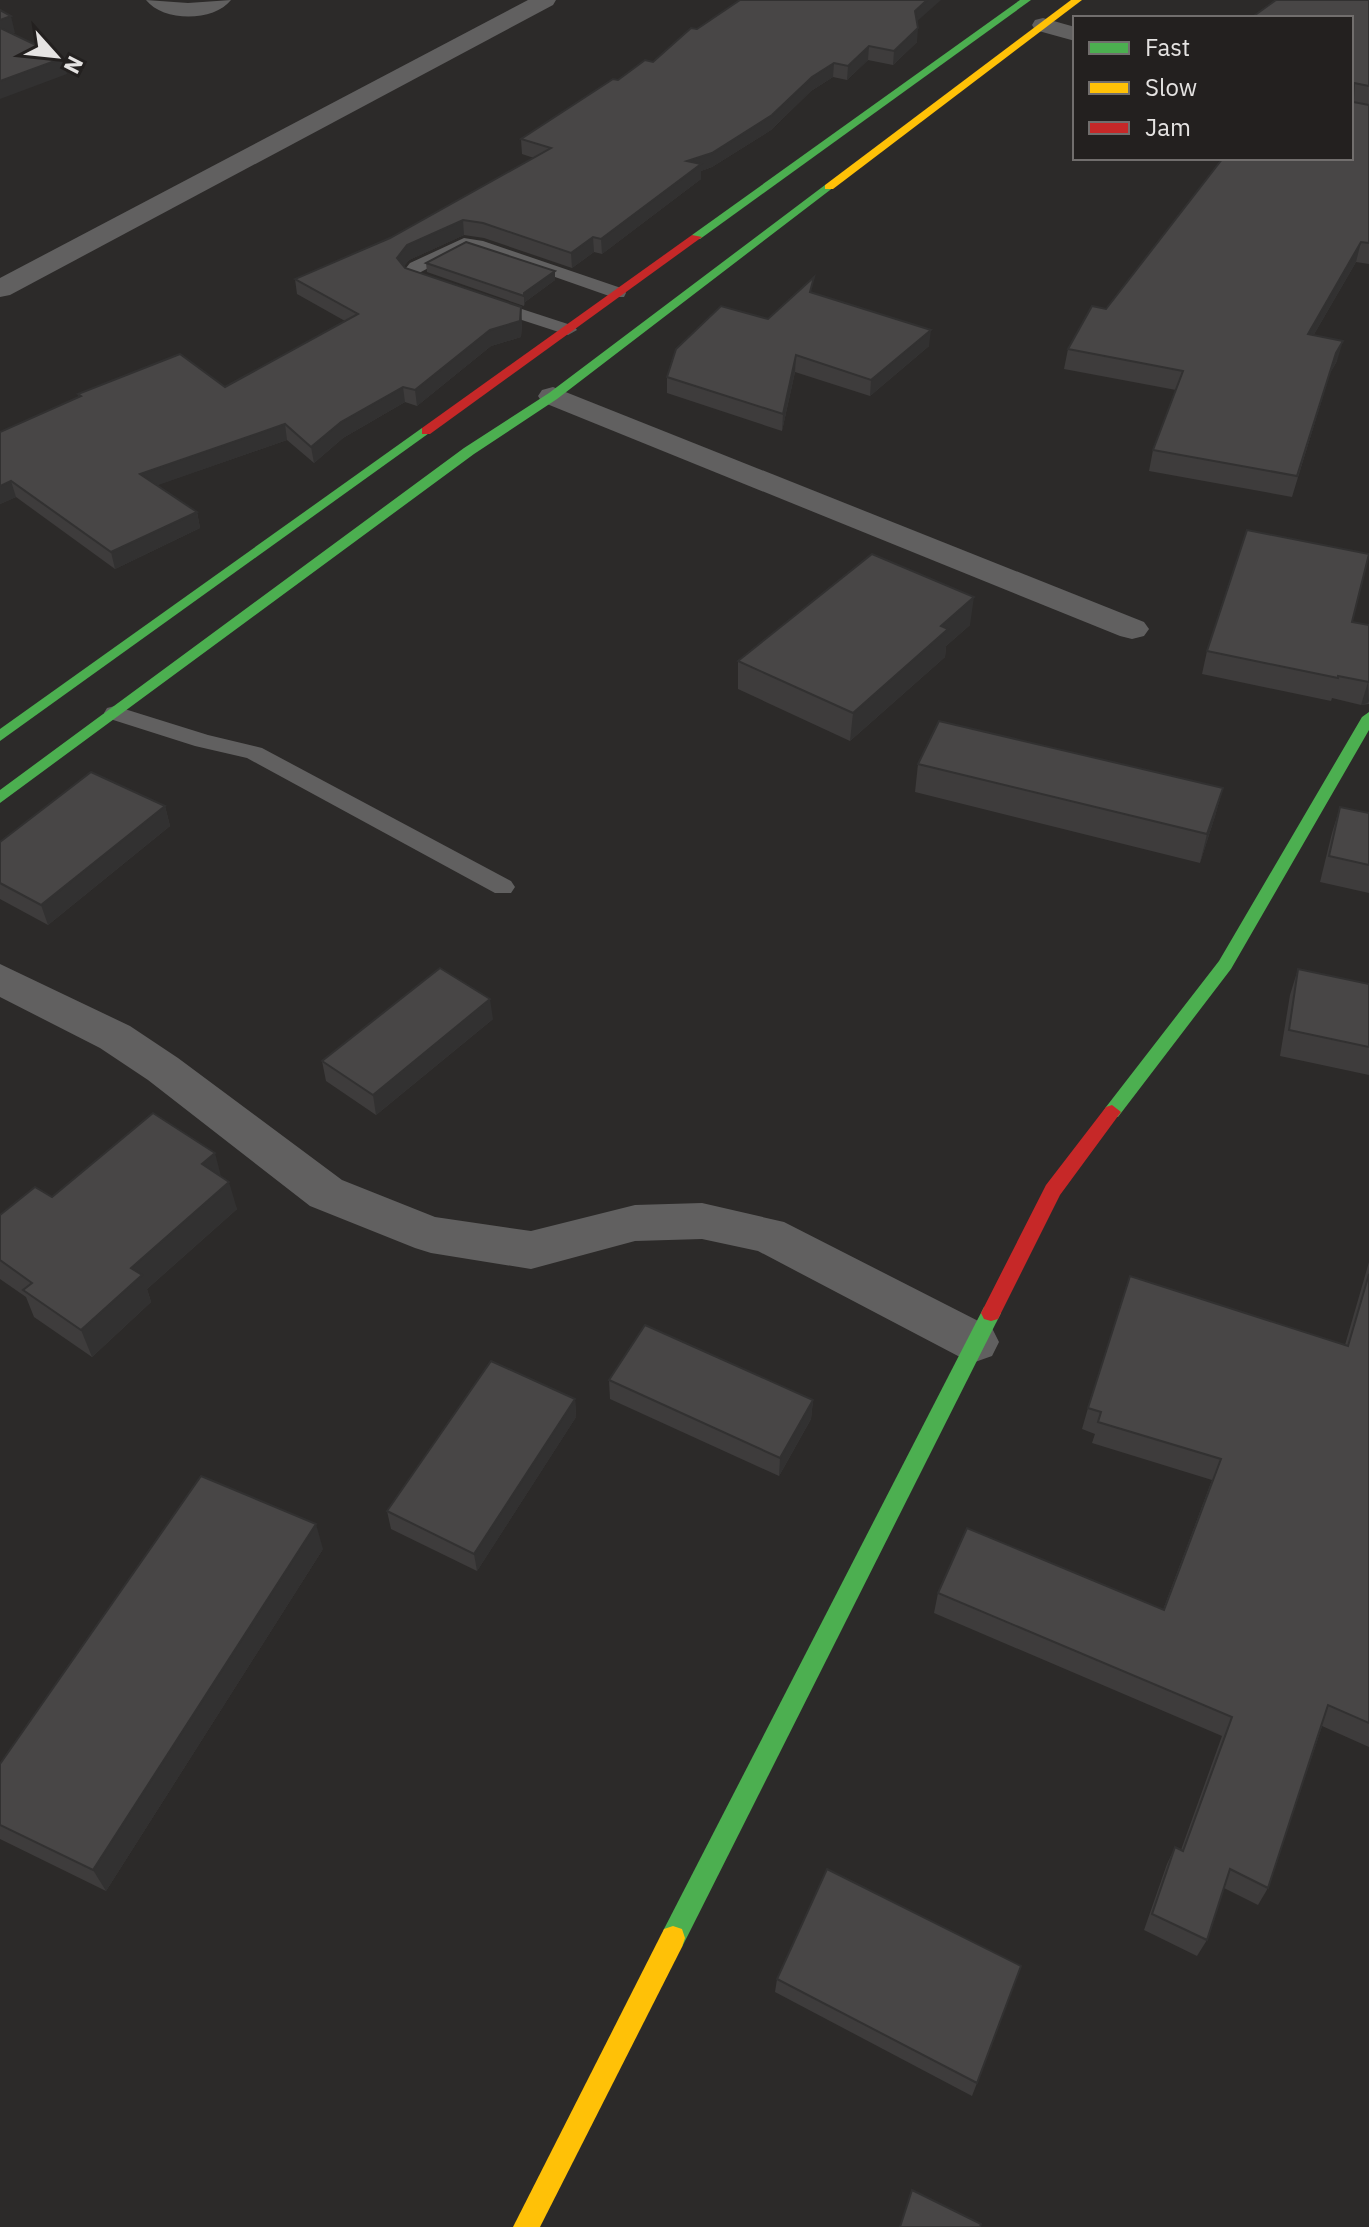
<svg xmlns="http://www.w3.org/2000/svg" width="1369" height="2227" font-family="'IBM Plex Sans',sans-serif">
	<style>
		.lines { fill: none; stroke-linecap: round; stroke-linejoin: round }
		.lane { fill: #616060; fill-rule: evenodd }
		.street { fill: #616060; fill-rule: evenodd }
		.fast { fill: #4caf50; fill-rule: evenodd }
		.slow { fill: #ffc107; fill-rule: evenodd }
		.jam { fill: #c62828; fill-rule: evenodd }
		.wall { fill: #3e3c3c }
		.shaded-wall { fill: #323131 }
		.building { fill: #484646; stroke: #323131; stroke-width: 2 }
	</style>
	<rect width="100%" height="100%" fill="#2c2a29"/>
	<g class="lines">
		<g class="lane">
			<path d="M464,238L483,241L624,289L626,293L624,297H612L475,249L466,248L419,273L444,285L442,288C428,291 410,284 402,273L410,263Z"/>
			<polygon points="488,298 574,326 577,330 568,335 482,307 480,303 482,299"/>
			<polygon points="115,706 208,735 262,748 511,881 515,887 511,893 495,893 247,758 195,746 107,718 104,713 107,708"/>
		</g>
		<g class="street">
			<path d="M146,0L188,3L231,0C214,22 163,22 146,0Z"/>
			<polygon points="528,0 556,0 553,5 10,295 0,297 0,278"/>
			<polygon points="1043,18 1075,27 1075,41 1035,30 1032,25 1035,20"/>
			<polygon points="553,387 1144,622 1149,629 1144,636 1132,639 1120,636 542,402 538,396 542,390"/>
			<polygon points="0,964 130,1026 178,1058 342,1180 435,1217 531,1231 635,1205 702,1203 784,1222 992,1328 999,1342 992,1356 975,1362 958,1356 758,1251 702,1239 635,1241 531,1269 431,1253 415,1248 310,1206 148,1080 100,1048 0,997"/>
		</g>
		<g class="fast">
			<polygon points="1020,0 1031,0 700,239 692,239 692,235"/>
			<polygon points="825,185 834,187 557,399 474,454 0,803 0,790 464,448 549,393"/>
			<polygon points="422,428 432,431 0,741 0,729"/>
			<polygon points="1369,712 1369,730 1231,969 1118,1117 1106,1117 1103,1112 1106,1107 1219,961 1362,717"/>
			<polygon points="991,1305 998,1307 1001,1313 682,1947 673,1950 664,1947 661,1938 664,1929 984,1307"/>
		</g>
		<g class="slow">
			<polygon points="1071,0 1082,0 833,189 825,189 825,185"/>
			<polygon points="673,1926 682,1929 685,1938 682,1947 540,2227 513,2227 664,1929"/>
		</g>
		<g class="jam">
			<polygon points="692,235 702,237 430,434 422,434 422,428"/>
			<polygon points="1112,1105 1121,1112 1060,1195 998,1319 991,1321 984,1319 981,1313 1046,1185 1106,1107"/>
		</g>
	</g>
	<g class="wall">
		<polygon points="1369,0 1369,264 1356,262 1313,336 1337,361 1330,373 1292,497 1149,471 1153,450 1176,390 1064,369 1068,349 1106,309 1351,18"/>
		<polygon points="917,22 917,42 893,65 868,60 847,80 833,77 811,91 771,130 712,167 701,171 701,179 602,254 594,252 572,268 484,238 464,235 409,260 404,266 405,268 522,323 521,337 491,346 417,406 405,402 343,438 314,463 287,440 157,485 197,512 200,528 115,569 16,497 0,504 0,432 79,397 78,394 225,387 345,321 297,294 295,279 390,238 534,158 522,154 521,139 618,80 653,62 697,29"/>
		<polygon points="426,263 555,280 525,302 524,306 427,272"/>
		<polygon points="813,293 929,346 870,396 795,372 782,431 667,393 667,377"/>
		<polygon points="1352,622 1369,625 1369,704 1361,705 1332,698 1331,701 1202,674 1207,651"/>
		<polygon points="970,625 946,646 945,657 850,741 738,689 738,661"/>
		<polygon points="918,764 1223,788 1215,816 1200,863 915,792"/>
		<polygon points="165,806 170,826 48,925 0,899 0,842"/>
		<polygon points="1340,807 1369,813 1369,893 1320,882 1332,833"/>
		<polygon points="1298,969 1369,984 1369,1075 1280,1056 1290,995"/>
		<polygon points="493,1019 376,1115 326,1081 322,1061"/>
		<polygon points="222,1177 237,1209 147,1289 151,1302 92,1357 34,1317 26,1297 0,1279 0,1215 52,1197"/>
		<polygon points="1369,1262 1369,1747 1322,1726 1268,1888 1258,1905 1224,1888 1207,1940 1197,1956 1144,1930 1167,1864 1175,1847 1181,1850 1222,1736 934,1613 938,1593 1163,1610 1212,1480 1092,1443 1095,1434 1082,1429 1088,1408 1345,1345"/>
		<polygon points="609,1380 813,1400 811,1419 779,1476 610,1399"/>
		<polygon points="575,1399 576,1417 477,1571 391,1529 387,1511"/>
		<polygon points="323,1549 106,1891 0,1839 0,1764"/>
		<polygon points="777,1979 977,2083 972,2096 775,1992"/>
	</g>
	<g class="shaded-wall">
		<polygon points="927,0 941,0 914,24 915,11"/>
		<polygon points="11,16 15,33 0,38 0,20"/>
		<polygon points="918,28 917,42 893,65 894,51"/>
		<polygon points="869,46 868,60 847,80 848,66"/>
		<polygon points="63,58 67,74 0,99 0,81"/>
		<polygon points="834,63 833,77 811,91 771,130 712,167 701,171 701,179 602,254 601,239 687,161 812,77"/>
		<polygon points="463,220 464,235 409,260 399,273 397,258 407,245"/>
		<polygon points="593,237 594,252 572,268 571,253"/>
		<polygon points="1361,242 1356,262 1302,355 1308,334"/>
		<polygon points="555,271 555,280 525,302 524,306 524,293"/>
		<polygon points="521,307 522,323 521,337 491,346 417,406 415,390 490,330"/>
		<polygon points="931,330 929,346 870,396 871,380"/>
		<polygon points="1343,341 1337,361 1330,373 1292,497 1336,353"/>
		<polygon points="796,355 795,372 782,431 783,414"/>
		<polygon points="403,387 405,402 343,438 314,463 311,447 341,422"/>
		<polygon points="285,424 287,440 144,490 140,474"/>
		<polygon points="11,481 16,497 0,504 0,486"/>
		<polygon points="197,512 200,528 115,569 111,552"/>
		<polygon points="974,597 970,625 946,646 945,657 850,741 853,713 941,626"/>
		<polygon points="1368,682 1369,701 1368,703 1361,705"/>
		<polygon points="1223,788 1215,816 1200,863 1207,834"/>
		<polygon points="165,806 170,826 48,925 41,905"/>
		<polygon points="490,999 493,1019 376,1115 373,1095"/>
		<polygon points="215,1153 222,1180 202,1164"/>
		<polygon points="229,1182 237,1209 147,1289 151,1302 92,1357 81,1330 131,1268"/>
		<polygon points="575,1399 576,1417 477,1571 474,1554"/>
		<polygon points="813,1400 811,1419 779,1476 780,1458"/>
		<polygon points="316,1524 323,1549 106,1891 93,1870"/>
	</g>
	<g class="building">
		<polygon points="740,0 927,0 915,11 918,28 894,51 869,46 848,66 834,63 812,77 772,115 712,153 687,161 701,164 601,239 593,237 571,253 483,223 463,220 407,245 397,258 405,268 521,307 520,321 490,330 415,390 403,387 341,422 311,447 285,424 140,474 197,512 111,552 11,481 0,486 0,432 81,396 78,394 180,354 225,387 358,314 295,279 390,238 551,148 521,139 613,79 618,80 645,60 653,62 691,28 697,29"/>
		<polygon points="1276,0 1369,0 1369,86 1354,83 1353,102 1369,105 1369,243 1361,242 1308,334 1343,341 1336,353 1297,476 1153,450 1183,371 1068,349 1092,306 1106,309 1223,158 1351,158 1351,18 1251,18"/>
		<polygon points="0,10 11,16 0,20"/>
		<polygon points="0,28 63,58 0,81"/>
		<polygon points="466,242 555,271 524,293 524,296 426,263"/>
		<polygon points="814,277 810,292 931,330 871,380 796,355 783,414 667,377 676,349 721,306 768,319"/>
		<polygon points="1247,530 1369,554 1352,622 1369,625 1369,682 1338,676 1338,678 1207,651"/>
		<polygon points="872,554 974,597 941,626 948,629 853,713 738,661"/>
		<polygon points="939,721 1223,788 1207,834 918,764"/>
		<polygon points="91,772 165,806 41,905 0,883 0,842"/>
		<polygon points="1340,807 1369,813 1369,865 1329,856"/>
		<polygon points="440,968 490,999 373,1095 322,1061"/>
		<polygon points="1298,969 1369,984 1369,1047 1289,1030"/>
		<polygon points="153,1113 215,1153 202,1164 229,1182 131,1268 142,1275 81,1330 23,1290 32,1283 0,1260 0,1215 35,1187 52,1197"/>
		<polygon points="1369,1274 1369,1723 1328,1705 1268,1888 1230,1869 1207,1940 1152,1914 1175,1847 1183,1851 1232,1717 938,1593 967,1528 1164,1610 1221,1459 1098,1422 1101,1412 1088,1408 1130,1276 1348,1346"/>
		<polygon points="645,1325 813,1400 780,1458 609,1380"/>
		<polygon points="491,1361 575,1399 474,1554 387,1511"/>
		<polygon points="201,1476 316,1524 93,1870 0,1825 0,1764"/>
		<polygon points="827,1869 1021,1966 977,2083 777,1979"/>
		<polygon points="912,2190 981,2224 980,2227 900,2227"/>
	</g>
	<rect x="1073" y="16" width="280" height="144" fill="#23201f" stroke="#716e6d" stroke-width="2"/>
	<rect x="1089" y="42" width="40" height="12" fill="#4caf50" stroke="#716e6d" stroke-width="2"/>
	<text x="1145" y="56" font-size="24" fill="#e5e3e2">Fast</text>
	<rect x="1089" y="82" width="40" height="12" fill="#ffc107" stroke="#716e6d" stroke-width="2"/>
	<text x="1145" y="96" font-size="24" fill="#e5e3e2">Slow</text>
	<rect x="1089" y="122" width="40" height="12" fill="#c62828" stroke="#716e6d" stroke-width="2"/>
	<text x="1145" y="136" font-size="24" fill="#e5e3e2">Jam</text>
	<g transform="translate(56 56) rotate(117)" stroke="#23201f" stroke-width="6" paint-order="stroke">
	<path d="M0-6L14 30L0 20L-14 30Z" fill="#e5e3e2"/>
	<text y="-12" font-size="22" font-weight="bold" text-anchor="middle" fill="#e5e3e2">N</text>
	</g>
</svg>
